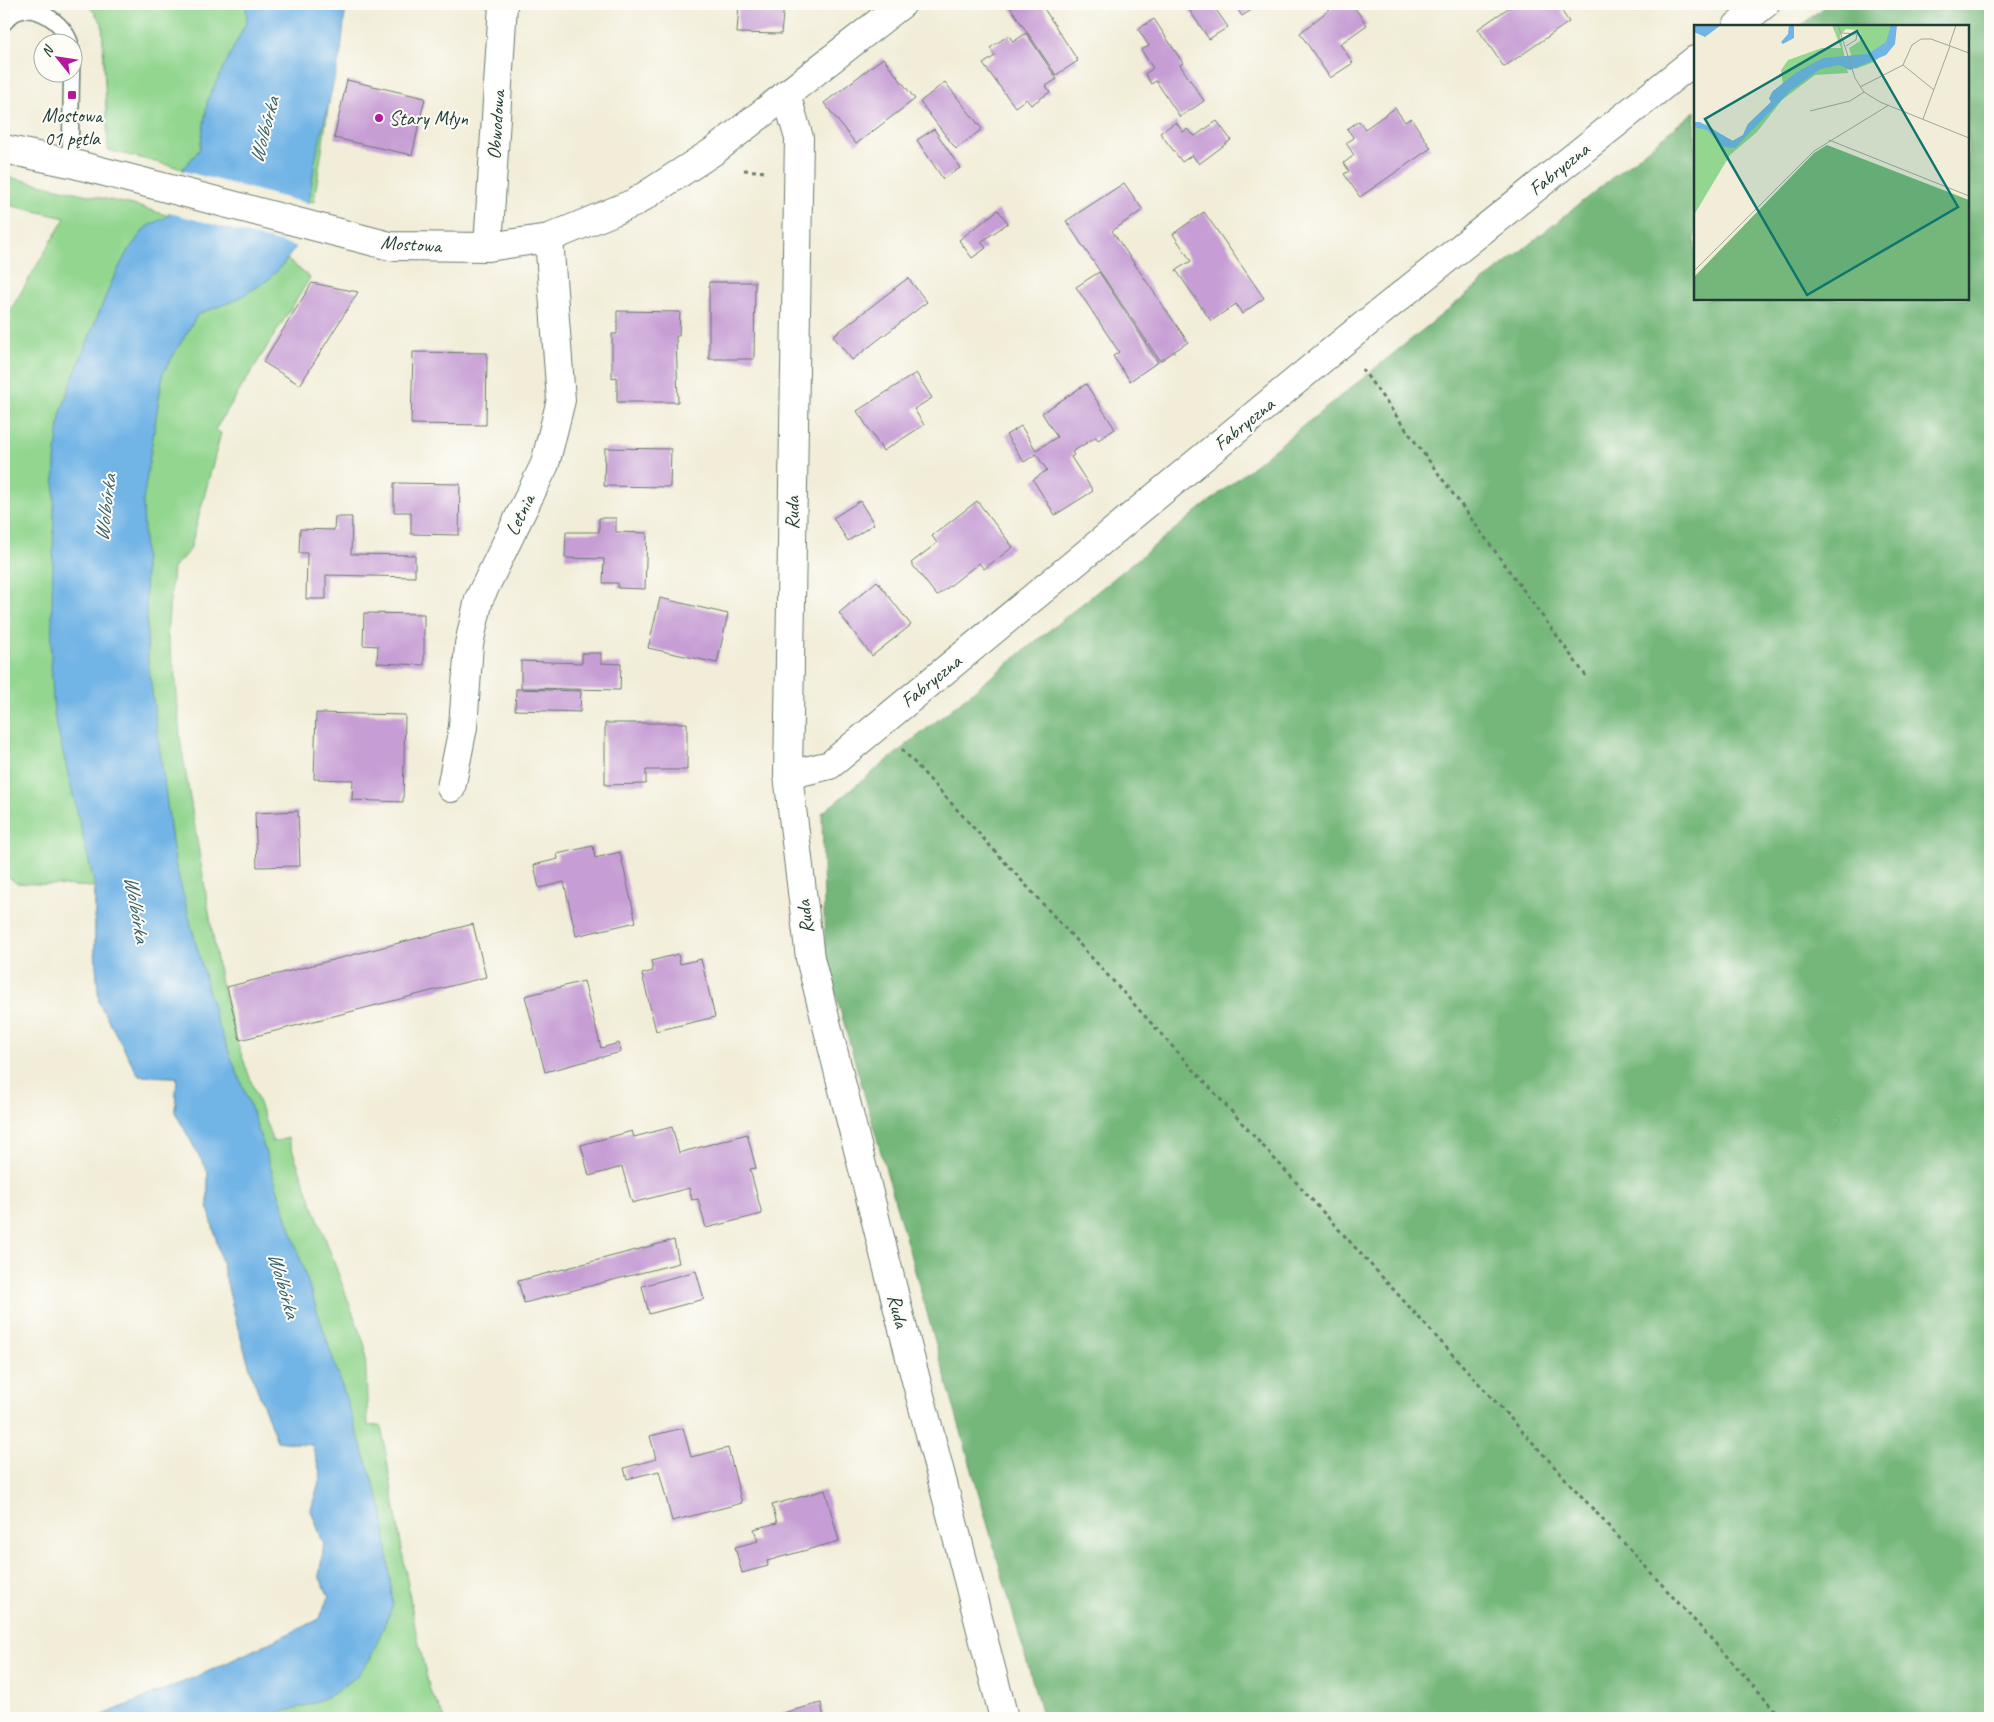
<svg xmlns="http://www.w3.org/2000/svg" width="1994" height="1722" font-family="Caveat,sans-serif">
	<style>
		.green { fill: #92d68f; stroke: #588a62 }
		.forest { fill: #75b77a; stroke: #4a7a57 }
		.water { fill: #71b4e6; stroke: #48788d }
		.pier { fill: #f1edd8 }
		.building { fill: #c69dd4 }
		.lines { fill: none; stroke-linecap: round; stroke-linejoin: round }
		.lane-casing { stroke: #687b6d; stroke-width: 18 }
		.street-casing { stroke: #687b6d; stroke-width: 30 }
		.secondary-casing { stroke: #687b6d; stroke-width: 30 }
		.path { stroke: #687b6d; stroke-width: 3; stroke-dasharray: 4 4; stroke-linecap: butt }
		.lane { stroke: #fff; stroke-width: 15 }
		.street { stroke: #fff; stroke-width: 28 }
		.secondary { stroke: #fff; stroke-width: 28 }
		.poi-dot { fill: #b5179e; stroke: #fdfcf7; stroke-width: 2 }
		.labels { text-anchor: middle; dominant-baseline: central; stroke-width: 4; stroke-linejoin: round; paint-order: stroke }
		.poi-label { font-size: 20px; fill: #1f3d34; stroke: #fdfcf7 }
		.street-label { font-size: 20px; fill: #1f3d34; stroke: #fdfcf7 }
		.water-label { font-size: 21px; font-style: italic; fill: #386169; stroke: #fdfcf7 }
		.inset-road { fill: none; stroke: #9da796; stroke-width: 1 }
		.view { fill: #0f766e; fill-opacity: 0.15; stroke: #0f766e; stroke-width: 2.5 }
		.inset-edge { fill: none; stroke: #1f3d34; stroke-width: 2.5 }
	</style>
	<rect width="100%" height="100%" fill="#fdfcf7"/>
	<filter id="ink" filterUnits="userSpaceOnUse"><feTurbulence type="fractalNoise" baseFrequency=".02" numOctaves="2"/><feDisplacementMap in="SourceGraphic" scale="10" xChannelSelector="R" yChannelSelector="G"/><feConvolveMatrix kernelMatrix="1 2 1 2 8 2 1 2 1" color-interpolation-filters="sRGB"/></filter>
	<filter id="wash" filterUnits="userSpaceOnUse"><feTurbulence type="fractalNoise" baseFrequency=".0096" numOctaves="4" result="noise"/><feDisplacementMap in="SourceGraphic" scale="20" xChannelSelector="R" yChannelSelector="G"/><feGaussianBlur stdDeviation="1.12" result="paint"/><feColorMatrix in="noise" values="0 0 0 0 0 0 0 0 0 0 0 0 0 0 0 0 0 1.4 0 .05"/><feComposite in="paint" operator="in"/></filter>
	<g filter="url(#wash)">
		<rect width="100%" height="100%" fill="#f1edd8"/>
		<g class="green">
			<polygon points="88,4 344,4 314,202 108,150 102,23"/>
			<polygon points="4,176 137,206 274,248 310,278 215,430 221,433 190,550 173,568 167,633 176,680 180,738 220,978 237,1042 273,1142 288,1138 365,1346 368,1426 381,1425 415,1627 430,1691 445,1718 96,1718 205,1673 318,1620 329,1596 319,1576 324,1545 311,1510 321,1475 312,1445 277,1441 253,1378 238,1328 208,1206 208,1172 175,1112 177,1077 139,1076 99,1003 95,951 95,887 16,883 4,873 4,321 65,218 4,204"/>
		</g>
		<polygon class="forest" points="1828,4 1990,4 1990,1718 1043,1718 825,957 822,813 1695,111 1695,299 1968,299 1968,26 1800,26"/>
		<polygon class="water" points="246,4 346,4 341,51 315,161 310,195 295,248 282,266 268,280 236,300 198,314 163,373 143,501 148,661 175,863 215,1016 251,1108 383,1512 393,1605 370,1659 356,1677 333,1694 311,1704 262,1718 96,1718 205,1673 318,1620 329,1596 319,1576 324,1545 311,1510 321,1475 312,1445 277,1441 253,1378 238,1328 208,1206 208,1172 175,1112 177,1077 139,1076 99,1003 95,951 95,887 54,715 51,661 55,460 60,416 71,382 111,283 127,252 146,227 168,216 183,169 200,149 208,98 247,21"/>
		<polygon class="pier" points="180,170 310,204 298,247 166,212"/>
		<g id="blocks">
			<g class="building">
				<polygon points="585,4 632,4 631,8"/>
				<polygon points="739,4 784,4 781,34 737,33"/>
				<polygon points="1008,4 1041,4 1078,61 1056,75"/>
				<polygon points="1185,4 1212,4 1228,27 1209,39"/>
				<polygon points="1234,4 1261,4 1242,16"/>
				<polygon points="1336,4 1352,4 1367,25 1340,44 1353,63 1330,78 1300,33"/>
				<polygon points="1514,4 1557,4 1569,22 1504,67 1478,29"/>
				<polygon points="1154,19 1183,63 1180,65 1204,101 1180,117 1156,81 1151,84 1145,74 1153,68 1141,50 1149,46 1138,29"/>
				<polygon points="1026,33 1057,79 1046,86 1050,92 1031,105 1026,99 1015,107 983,64 995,56 990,48 1009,35 1013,42"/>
				<polygon points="883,58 915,99 856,144 824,103"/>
				<polygon points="347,80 425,98 412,155 334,138"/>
				<polygon points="945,82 982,129 956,149 920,102"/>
				<polygon points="1395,108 1405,122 1411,118 1431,148 1360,197 1344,174 1349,171 1344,163 1354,155 1346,143 1354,138 1347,129 1359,121 1365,129"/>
				<polygon points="1217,121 1231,140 1199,164 1192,155 1182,162 1160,133 1176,122 1183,132 1187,129 1195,136"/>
				<polygon points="934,129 960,168 943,179 917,140"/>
				<polygon points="1124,183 1143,210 1112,231 1188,342 1160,361 1066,221"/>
				<polygon points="998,210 1008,223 981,242 986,248 972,258 959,240"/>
				<polygon points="1204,212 1264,298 1242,314 1236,304 1211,321 1176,270 1191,261 1173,234"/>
				<polygon points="1099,272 1158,362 1130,381 1113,356 1119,352 1076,287"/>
				<polygon points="908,278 927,302 852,360 833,336"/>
				<polygon points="709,282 755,282 754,359 709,359"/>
				<polygon points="312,283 358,292 300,385 263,362"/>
				<polygon points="617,311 680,312 679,336 676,336 678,402 617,402 617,377 612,378 612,334 617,334"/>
				<polygon points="413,352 487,353 486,425 411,424"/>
				<polygon points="916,373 932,398 914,409 924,425 883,451 857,411"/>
				<polygon points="1086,384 1115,429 1098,440 1096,437 1072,452 1074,455 1071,457 1093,491 1055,515 1033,480 1047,470 1036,454 1024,462 1006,435 1021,426 1036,450 1057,437 1042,413"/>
				<polygon points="605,448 671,449 670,487 604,486"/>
				<polygon points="394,483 460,484 459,535 411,534 411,512 394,512"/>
				<polygon points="860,501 874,524 848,541 833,518"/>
				<polygon points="977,501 1013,547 984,569 979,563 937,596 911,563 937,543 932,536"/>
				<polygon points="335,517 352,517 351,554 415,555 415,577 326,575 326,599 306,599 307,553 299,553 300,529 334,530"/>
				<polygon points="599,518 616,518 616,532 647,533 645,589 618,588 618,583 603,583 604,559 565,558 566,532 599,532"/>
				<polygon points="877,581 911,625 872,656 839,613"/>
				<polygon points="660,598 728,614 717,663 648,648"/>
				<polygon points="364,613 424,614 424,665 377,663 378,646 363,645"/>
				<polygon points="582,653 601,653 601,663 621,664 620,690 521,688 521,661 582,663"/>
				<polygon points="516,689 581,691 580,712 515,710"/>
				<polygon points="316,713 405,715 403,802 352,800 353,780 314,779"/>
				<polygon points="605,723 687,723 687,770 646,770 646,784 605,785"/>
				<polygon points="298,811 300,866 257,867 255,813"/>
				<polygon points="593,846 595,858 620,852 636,922 576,936 564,882 539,888 534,865 558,859 557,854"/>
				<polygon points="473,924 486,977 240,1040 227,987"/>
				<polygon points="678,954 680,964 701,959 715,1017 656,1031 642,974 653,971 651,961"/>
				<polygon points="584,981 601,1048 619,1043 621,1052 545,1072 525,996"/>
				<polygon points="672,1127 679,1153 747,1134 756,1168 750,1169 762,1214 706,1228 698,1199 692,1200 689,1188 632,1203 622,1167 589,1176 581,1145 632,1131 634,1137"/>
				<polygon points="674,1240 679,1263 524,1303 518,1281"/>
				<polygon points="696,1271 704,1299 649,1314 642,1286"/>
				<polygon points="683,1428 691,1457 728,1448 742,1503 672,1521 659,1471 627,1479 624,1468 656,1459 650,1436"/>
				<polygon points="825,1490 839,1541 767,1561 768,1566 742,1573 735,1547 758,1541 754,1529 777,1523 772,1505"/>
				<polygon points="821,1703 824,1718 763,1718"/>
			</g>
		</g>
	</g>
	<g filter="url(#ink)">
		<use href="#blocks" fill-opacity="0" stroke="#687b6d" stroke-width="1"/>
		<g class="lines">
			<defs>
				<g id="lane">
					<path d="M4,23C6,21 9,17 12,15C33,0 64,23 70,42"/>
					<polyline points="70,163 72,50"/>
				</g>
				<g id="street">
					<polyline points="1737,26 1765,4"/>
					<polyline points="786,94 799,138 788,775 810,958 911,1361 1004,1718"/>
					<polyline points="488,247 503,4"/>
					<polyline points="788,775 830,765 1343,342 1695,60"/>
					<polyline points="451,788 463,727 469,644 479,599 545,464 561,400 549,238"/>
				</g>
				<polyline id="secondary" points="4,149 70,163 390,246 488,247 549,238 634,203 714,151 902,4"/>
			</defs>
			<use href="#lane" class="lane-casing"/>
			<use href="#street" class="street-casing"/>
			<use href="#secondary" class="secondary-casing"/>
			<g class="path">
				<polyline points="744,170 767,172"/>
				<polyline points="1362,369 1586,676"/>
				<polyline points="902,749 1783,1718"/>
			</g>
			<use href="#lane" class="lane"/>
			<use href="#street" class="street"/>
			<use href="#secondary" class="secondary"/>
		</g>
	</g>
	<g class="poi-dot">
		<rect x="67" y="90" width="10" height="10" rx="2.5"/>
		<circle cx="379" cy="118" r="5"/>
	</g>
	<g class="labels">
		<g class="poi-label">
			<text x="72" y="115">Mostowa<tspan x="72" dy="23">01 pętla</tspan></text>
			<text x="389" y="118" text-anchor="start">Stary Młyn</text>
		</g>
		<g class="street-label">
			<text transform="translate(496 125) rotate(-86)">Obwodowa</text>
			<text transform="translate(1559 169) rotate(-39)">Fabryczna</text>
			<text transform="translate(411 244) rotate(4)">Mostowa</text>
			<text transform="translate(1244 424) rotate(-39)">Fabryczna</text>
			<text transform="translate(792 513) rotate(-89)">Ruda</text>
			<text transform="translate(520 515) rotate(-64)">Letnia</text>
			<text transform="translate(931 681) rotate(-39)">Fabryczna</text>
			<text transform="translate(805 917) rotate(-97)">Ruda</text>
			<text transform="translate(898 1311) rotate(76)">Ruda</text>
		</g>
		<g class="water-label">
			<text transform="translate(264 130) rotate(-75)">Wolbórka</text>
			<text transform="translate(105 508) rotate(-83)">Wolbórka</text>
			<text transform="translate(137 909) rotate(80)">Wolbórka</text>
			<text transform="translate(284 1285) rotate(74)">Wolbórka</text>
		</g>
	</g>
	<g transform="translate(1694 25)">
		<rect width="275" height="275" fill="#f1edd8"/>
		<path d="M138,0H201L199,19L180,37L161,44L155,23L166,16L167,9L164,5L152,4L146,10L154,48L121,50L88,75L63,107L36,130L0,190V97L14,100L36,117L49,110L54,99L77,77L75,73L79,66L89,60L87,45L94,35L128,23H147Z" fill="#92d68f"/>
		<path d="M133,120L275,175V275H0V252L120,128Z" fill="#75b77a"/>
		<path d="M0,0H27L11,12L0,7ZM95,0H100V13L89,19L87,17L94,9ZM197,0H203L201,19L192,30L156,45L145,40L126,44L96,66L41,123L30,122L13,105L0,102V97H6L39,116L49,110L54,99L77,77L75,73L79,66L103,47L129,33L174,29L192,17Z" fill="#71b4e6"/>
		<path class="inset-road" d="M144,0L161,53L170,67L186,77L275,113M148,8L163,9L162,15L152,21M255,21L262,0M209,40L240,65M166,62L209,40L218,20L227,14H237L275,28M116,86L156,76L170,67M229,94L256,21M135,115L275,171M0,246L120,126L195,80"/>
		<path class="view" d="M163,6L264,182L113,270L11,94Z"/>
		<rect width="275" height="275" class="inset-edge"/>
	</g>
	<rect width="1994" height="1722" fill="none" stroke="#fdfcf7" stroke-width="20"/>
	<g transform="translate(58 58) rotate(300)"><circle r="24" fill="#fdfcf7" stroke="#a4b0a9"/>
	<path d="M0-4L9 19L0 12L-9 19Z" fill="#b5179e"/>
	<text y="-8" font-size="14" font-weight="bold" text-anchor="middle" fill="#1f3d34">N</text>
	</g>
</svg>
